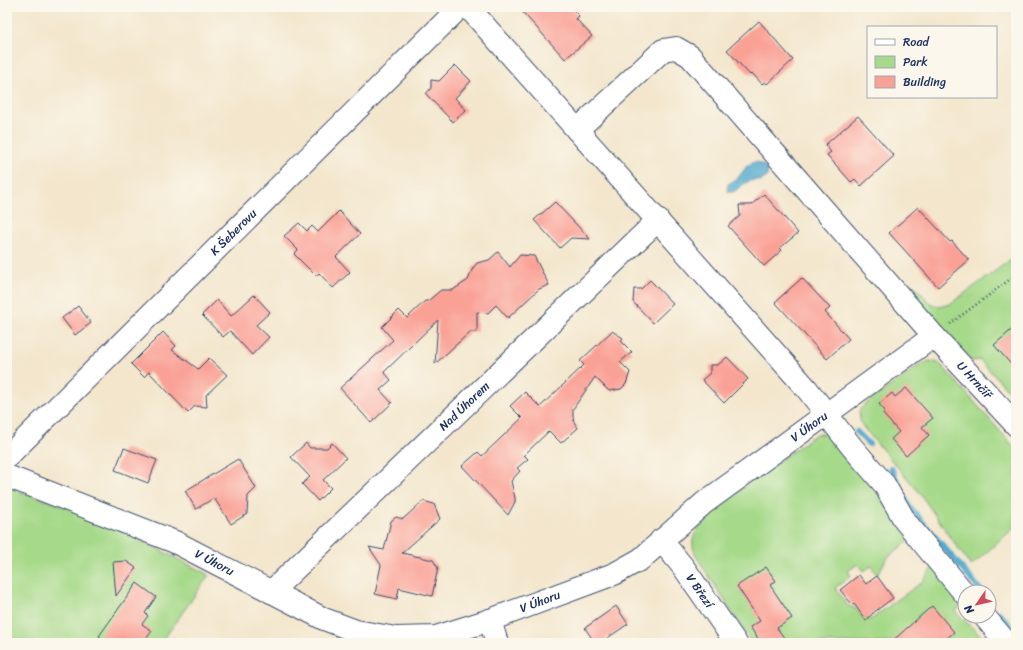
<svg xmlns="http://www.w3.org/2000/svg" width="1023" height="650" font-family="Sriracha,sans-serif">
	<style>
		.green { fill: #a6d989; stroke: #608474 }
		.water { fill: #4faacd; stroke: #356c96 }
		.lines { fill: none; stroke-linecap: round; stroke-linejoin: round }
		.stream { stroke: #4faacd; stroke-width: 6 }
		.building { fill: #faa196 }
		.minor-casing { stroke: #3b4a6e; stroke-width: 24 }
		.tertiary-casing { stroke: #3b4a6e; stroke-width: 24 }
		.path { stroke: #3b4a6e; stroke-width: 2.5; stroke-dasharray: 1 3; stroke-linecap: butt }
		.minor { stroke: #fff; stroke-width: 22 }
		.tertiary { stroke: #fff; stroke-width: 22 }
		.labels { text-anchor: middle; dominant-baseline: central; stroke-width: 4; stroke-linejoin: round; paint-order: stroke }
		.street-label { font-size: 12px; fill: #1b2f5e; stroke: #fbf7ec }
	</style>
	<rect width="100%" height="100%" fill="#fbf7ec"/>
	<filter id="ink" filterUnits="userSpaceOnUse"><feTurbulence type="fractalNoise" baseFrequency=".025" numOctaves="2"/><feDisplacementMap in="SourceGraphic" scale="8" xChannelSelector="R" yChannelSelector="G"/><feConvolveMatrix kernelMatrix="1 2 1 2 8 2 1 2 1" color-interpolation-filters="sRGB"/></filter>
	<filter id="wash" filterUnits="userSpaceOnUse"><feTurbulence type="fractalNoise" baseFrequency=".012" numOctaves="4" result="noise"/><feDisplacementMap in="SourceGraphic" scale="16" xChannelSelector="R" yChannelSelector="G"/><feGaussianBlur stdDeviation="0.9" result="paint"/><feColorMatrix in="noise" values="0 0 0 0 0 0 0 0 0 0 0 0 0 0 0 0 0 1.4 0 .05"/><feComposite in="paint" operator="in"/></filter>
	<g filter="url(#wash)">
		<rect width="100%" height="100%" fill="#f3e6cc"/>
		<g class="green">
			<polygon points="1016,256 1016,399 980,360 971,361 907,289 912,283 930,303 939,307 950,304"/>
			<polygon points="930,361 938,363 944,368 1016,449 1016,526 971,566 918,491 863,427 860,420 859,411 864,405 921,364"/>
			<path d="M816,434H828L837,439L911,539L888,557L877,575L871,566L864,571L858,564L848,571L851,576L835,588L848,606L855,608L863,618L870,620L922,582L934,565L964,604L955,611L988,643H752L696,556C689,540 694,532 706,521L703,517Z"/>
			<polygon points="12,489 93,516 209,575 161,643 7,643 7,491"/>
		</g>
		<path class="water" d="M754,162C763,162 769,168 767,177L761,181C743,176 739,194 729,192L727,189L728,184L737,179L747,166Z"/>
		<g class="lines">
			<g class="stream">
				<polyline points="857,432 869,444"/>
				<polyline points="891,468 908,505 982,592"/>
				<polyline points="999,613 1016,632"/>
			</g>
		</g>
		<g id="blocks">
			<g class="building">
				<polygon points="518,7 570,7 579,16 576,19 592,36 565,59"/>
				<polygon points="759,21 793,60 767,84 765,82 762,84 752,73 750,75 727,50"/>
				<polygon points="455,65 471,81 455,98 466,110 453,122 426,94 431,88 431,80 439,81"/>
				<polygon points="858,116 894,156 861,186 855,179 851,182 827,155 831,152 825,145"/>
				<polygon points="764,194 798,233 780,248 782,250 764,266 728,226 740,216 739,205 751,205"/>
				<polygon points="555,202 590,239 571,238 560,248 534,220"/>
				<polygon points="918,207 950,242 952,241 969,260 938,287 889,233"/>
				<polygon points="339,211 360,234 336,257 350,272 333,288 319,273 316,276 294,254 298,250 284,236 299,223 307,231 312,226 318,232"/>
				<polygon points="498,252 510,267 520,255 534,256 549,285 539,289 508,318 496,305 488,313 477,312 477,332 470,332 435,364 438,320 384,372 391,380 380,390 392,403 371,423 340,388 393,340 382,327 399,310 407,318 425,301 428,301 441,290 453,290 468,280 473,268 477,263 489,260"/>
				<polygon points="802,278 830,308 825,312 849,339 827,359 775,302"/>
				<polygon points="650,280 673,304 653,323 633,302 634,289 641,289"/>
				<polygon points="254,295 270,312 256,325 269,337 252,355 230,331 223,337 202,315 217,300 231,316"/>
				<polygon points="78,306 91,323 75,335 62,318"/>
				<polygon points="1016,326 1016,370 994,345"/>
				<polygon points="612,331 623,338 621,341 632,352 620,362 630,372 626,384 621,389 609,391 595,377 573,409 573,416 574,422 578,428 561,443 549,431 524,455 528,459 517,468 520,471 511,481 515,498 515,502 508,515 462,466 478,452 482,456 522,418 510,406 525,392 540,407 584,365 580,361"/>
				<polygon points="163,332 176,346 172,350 198,369 209,358 227,375 206,395 207,407 195,406 188,413 149,372 144,377 131,364"/>
				<polygon points="727,357 748,379 724,403 702,380 710,373 710,365 718,365"/>
				<polygon points="906,388 933,418 922,427 929,435 906,456 891,439 899,432 883,414 885,411 879,404 892,393 895,397"/>
				<polygon points="306,443 310,448 327,448 332,443 346,458 323,480 331,488 318,501 302,484 310,477 291,457"/>
				<polygon points="124,448 157,460 148,483 115,470"/>
				<polygon points="238,459 256,488 248,496 247,514 231,524 214,498 196,509 185,491"/>
				<polygon points="423,501 434,504 440,519 402,553 433,560 438,568 432,596 399,588 397,599 375,594 381,565 369,547 384,550 391,521 396,517 403,519"/>
				<polygon points="126,561 136,568 116,596 113,562"/>
				<polygon points="766,567 776,581 770,585 792,618 777,628 788,643 761,643 750,627 760,621 737,586"/>
				<polygon points="859,575 866,584 877,576 893,598 873,613 866,621 855,605 852,604 840,590"/>
				<polygon points="137,583 156,597 145,613 148,616 142,624 152,631 143,643 108,643 99,636"/>
				<polygon points="616,606 628,624 600,643 595,643 585,628"/>
				<polygon points="932,606 954,632 942,643 890,643"/>
			</g>
		</g>
	</g>
	<g filter="url(#ink)">
		<use href="#blocks" fill-opacity="0" stroke="#3b4a6e" stroke-width="1"/>
		<g class="lines">
			<defs>
				<g id="minor">
					<polyline points="468,7 807,389 852,447 884,484 905,521 965,594"/>
					<path id="s1" d="M577,130L663,50L676,48L690,56L934,336L1016,425"/>
					<path id="s2" d="M7,476L175,542L324,619L356,631L396,638L436,637L490,620L614,574L641,559L704,503L934,336"/>
					<path id="s3" d="M661,540L684,568L736,643"/>
					<path id="s4" d="M271,592L658,220"/>
					<polyline points="984,616 1007,643"/>
					<polyline points="490,620 497,643"/>
				</g>
				<g id="tertiary">
					<path id="s5" d="M7,457L460,7"/>
				</g>
			</defs>
			<use href="#minor" class="minor-casing"/>
			<use href="#tertiary" class="tertiary-casing"/>
			<polyline class="path" points="950,324 1016,275"/>
			<use href="#minor" class="minor"/>
			<use href="#tertiary" class="tertiary"/>
		</g>
	</g>
	<g class="labels">
		<g class="street-label">
			<text stroke="none"><textPath href="#s5" startOffset="319">K Šeberovu</textPath></text>
			<text stroke="none"><textPath href="#s1" startOffset="578">U Hrnčíř</textPath></text>
			<text stroke="none"><textPath href="#s4" startOffset="268">Nad Úhorem</textPath></text>
			<text stroke="none"><textPath href="#s2" startOffset="897">V Úhoru</textPath></text>
			<text stroke="none"><textPath href="#s2" startOffset="225">V Úhoru</textPath></text>
			<text stroke="none"><textPath href="#s3" startOffset="64">V Březí</textPath></text>
			<text stroke="none"><textPath href="#s2" startOffset="573">V Úhoru</textPath></text>
		</g>
	</g>
	<rect width="1023" height="650" fill="none" stroke="#fbf7ec" stroke-width="24"/>
	<rect x="867" y="26" width="130" height="72" fill="#fbf7ec" stroke="#a1a7b3"/>
	<rect x="875" y="39" width="20" height="6" fill="#ffffff" stroke="#a1a7b3"/>
	<text x="903" y="46" font-size="12" fill="#1b2f5e">Road</text>
	<rect x="875" y="56" width="20" height="12" fill="#a6d989" stroke="#a1a7b3"/>
	<text x="903" y="66" font-size="12" fill="#1b2f5e">Park</text>
	<rect x="875" y="76" width="20" height="12" fill="#faa196" stroke="#a1a7b3"/>
	<text x="903" y="86" font-size="12" fill="#1b2f5e">Building</text>
	<g transform="translate(977 604) rotate(236)"><circle r="19" fill="#fbf7ec" stroke="#a1a7b3"/>
	<path d="M0-3L7 15L0 10L-7 15Z" fill="#d1495b"/>
	<text y="-6" font-size="11" font-weight="bold" text-anchor="middle" fill="#1b2f5e">N</text>
	</g>
</svg>
